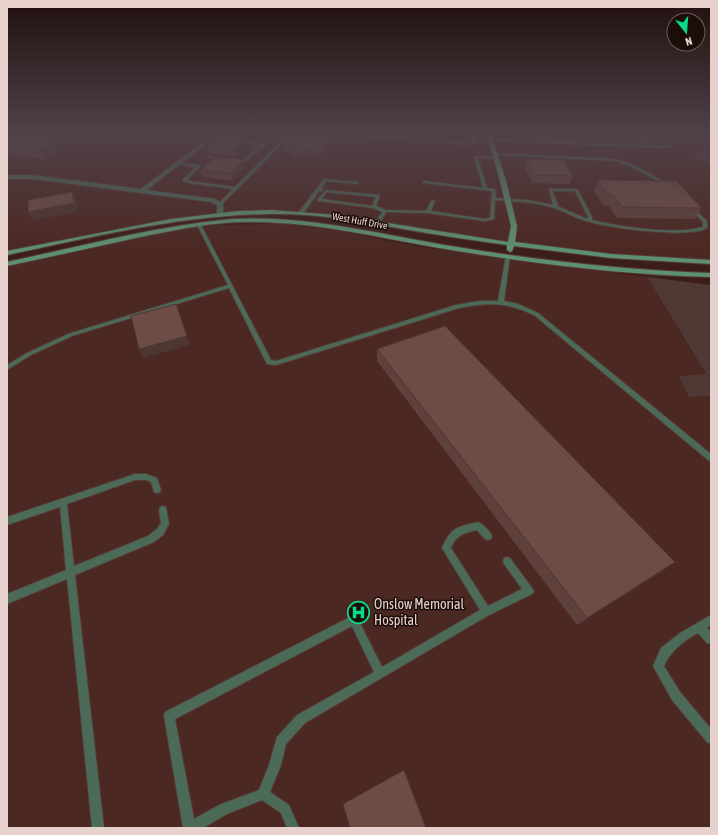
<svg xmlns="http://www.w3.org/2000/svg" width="718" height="835" font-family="'Asap Condensed',sans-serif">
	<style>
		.built { fill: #4c2822 }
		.green { fill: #503834 }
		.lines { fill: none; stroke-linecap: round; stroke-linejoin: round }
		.lane-casing { stroke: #573b36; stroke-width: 2 }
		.street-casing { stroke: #573b36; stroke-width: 2 }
		.secondary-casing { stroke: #573b36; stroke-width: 2 }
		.lane { fill: #4b6a58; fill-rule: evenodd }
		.street { fill: #4b6a58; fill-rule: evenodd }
		.secondary { fill: #5d8f72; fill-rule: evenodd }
		.wall { fill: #5f413c }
		.shaded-wall { fill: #4d3531 }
		.building { fill: #6e4c46; stroke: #4d3531 }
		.labels { text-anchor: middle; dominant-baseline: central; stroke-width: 3; stroke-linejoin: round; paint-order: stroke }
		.far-street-label { font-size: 10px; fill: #e6d1cd; stroke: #1a0d0a }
		.near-poi-label { font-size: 14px; fill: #e6d1cd; stroke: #1a0d0a; text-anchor: start }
	</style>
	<rect width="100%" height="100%" fill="#3c1e19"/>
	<g class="built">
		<polygon points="7,131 711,131 711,150 688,151 711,169 711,262 664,261 512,245 319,214 273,212 187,218 7,253"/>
		<polygon points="284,224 339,231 415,246 647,277 706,375 689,397 711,396 711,828 7,828 7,266 184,228 220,225"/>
	</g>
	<g class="green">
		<polygon points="488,131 633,131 651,147 491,139"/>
		<polygon points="688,150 711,150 711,169"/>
		<polygon points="647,277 711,285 711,396 689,397 679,376 706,374"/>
	</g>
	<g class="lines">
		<defs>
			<g id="lane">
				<polygon points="348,131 353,131 361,134 418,139 422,131 426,131 421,139 470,143 472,142 472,131 476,131 476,138 647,145 635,131 639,131 651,145 668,146 667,142 656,131 660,131 670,141 672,147 670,148 651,148 476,140 475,144 470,145 360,136"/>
				<polygon points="215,134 236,137 230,139 266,144 245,162 236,161 235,159 243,160 261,145 227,141 225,140 228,137 214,136"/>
				<polygon points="287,135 302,137 300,138 289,137 221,205 218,204 233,189 189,183 183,181 183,179 196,167 175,164 177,163 200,165 200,167 187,180 190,181 235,187 279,143 258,141 257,139 281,141"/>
				<polygon points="495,153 617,159 634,165 670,185 667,186 632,167 616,161 494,155"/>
				<polygon points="208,156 222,158 224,159 222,160 207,158"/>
				<path d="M476,156L496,157L498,158L496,159L478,158L487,188L495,189L496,198L527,200L553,205L549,189H576L578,190L592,217V220C619,227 676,235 703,227V222L689,207L691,206L707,221V228C688,239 612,228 590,222C575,219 562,209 547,206C530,202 513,201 495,200L494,219L485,221L428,213L386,212L379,224H377L375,223L382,212L373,208L319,201L317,200L326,190L378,195L380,196L376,206L386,210L426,211L431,201L433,200L435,201L431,211L485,219L490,218L492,191L424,183L422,182L424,181L483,188L474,157ZM552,191H575L588,217L587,219L557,206L558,205ZM327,192L376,197L372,206L322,199Z"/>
				<polygon points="324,179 357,182 359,183 357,184 326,181 321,189 323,189 323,191 319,191 303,214 299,214 299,212"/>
				<path d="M197,224L201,225L271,360L276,361L456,305L479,301H498L506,256L510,255L504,301L518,304L538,313L711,454V461L708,460L534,315C506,302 489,302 459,308L276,365L267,364L229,288L72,336L31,355L7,370V365L27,353L68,334L228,285L197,225Z"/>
				<polygon points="135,474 146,474 157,478 161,490 160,492 157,493 154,492 151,482 146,480 135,480 67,504 74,566 148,536 157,529 161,523 159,510 160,507 163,506 166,507 169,524 163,535 154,542 75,575 104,828 92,828 67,579 7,604 7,594 66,570 60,507 7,525 7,517"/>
				<path d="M478,522C483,524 490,531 492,536L491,539L488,540L485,539L477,530C464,533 456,535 451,548L488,606L522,589L504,564L503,561L504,558L507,557L510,558L532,588L534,591L532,594L489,615L305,723L286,744L281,765L270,792L289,805L299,828H287L281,813L262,800L227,814L203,828H183L164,716L165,712L354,615L357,617L382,667L480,610L442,548C451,527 457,527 478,522ZM352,626L374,672L297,715L277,737L269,765L259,790L219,805L194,819L175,719Z"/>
				<path d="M711,615V625L707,628L711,632V644L707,643L698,633C684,641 671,650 664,666L680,692L711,729V744L707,742L672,700L653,666L661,648L680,633Z"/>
			</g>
			<polygon id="street" points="217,131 222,131 147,190 215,199 223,204 223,214 220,216 217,214 217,205 211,202 33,179 7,179 7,175 33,175 141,189"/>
			<g id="secondary">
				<path d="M486,131H490L506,181L517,226L515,242L611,254L711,260V264L611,258L514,246L512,251L510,252L507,250V245C472,240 437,235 403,229C359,221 315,213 270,214C181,215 94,237 7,255V251L171,219L238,211L271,210L337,215L508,242L511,226L500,181Z"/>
				<path d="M232,219C307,215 379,234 451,246C537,260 624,270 711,273V277C624,275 537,264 451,250C383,239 316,221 246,222C214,222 182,229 150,235C102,245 55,256 7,266V262C82,246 156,226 232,219Z"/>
			</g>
		</defs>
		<use href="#lane" class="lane-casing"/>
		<use href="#street" class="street-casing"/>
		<use href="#secondary" class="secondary-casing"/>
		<use href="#lane" class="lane"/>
		<use href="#street" class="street"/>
		<use href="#secondary" class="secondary"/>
	</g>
	<g class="wall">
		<polygon points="361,131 412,131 409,137 361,132"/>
		<polygon points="7,134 62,149 44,159 7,155"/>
		<polygon points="329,137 329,145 322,155 311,154 309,156 293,155 292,152 285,151 284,144"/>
		<polygon points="207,146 246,146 235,156 208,154"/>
		<polygon points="527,159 573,176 570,184 532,183 525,167"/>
		<polygon points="245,167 232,181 202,177 200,170"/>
		<polygon points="598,180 699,205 698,205 701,208 695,219 617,218 609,206 604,206 594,191"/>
		<polygon points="377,349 663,571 577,625 377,361"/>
	</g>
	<g class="shaded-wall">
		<polygon points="410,131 412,131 409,137"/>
		<polygon points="329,137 329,145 322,155 322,148"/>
		<polygon points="245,139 246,146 235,156 233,149"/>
		<polygon points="57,140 62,149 44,159 39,149"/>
		<polygon points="310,147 311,154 309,156 308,149"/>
		<polygon points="244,159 245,167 232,181 231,173"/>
		<polygon points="72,192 76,200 78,212 33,220 28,212"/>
		<polygon points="176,304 190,345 143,358 139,349"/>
		<polygon points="675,562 663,571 577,625 587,618"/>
	</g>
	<g class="building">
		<polygon points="7,134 57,140 39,149 7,145"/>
		<polygon points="292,134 329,137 322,148 310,147 308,149 292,147 294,145 284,144"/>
		<polygon points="219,137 245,139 233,149 207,146"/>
		<polygon points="214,157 244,159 231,173 200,170"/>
		<polygon points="527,159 563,160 573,176 535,175"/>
		<polygon points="598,180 676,181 699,205 698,205 701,208 622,207 613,195 609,195"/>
		<polygon points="72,192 74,203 28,212 28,200"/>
		<polygon points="176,304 187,336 139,349 131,316"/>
		<polygon points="445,326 675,562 587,618 377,349"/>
		<polygon points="404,770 426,828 350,828 343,804"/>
	</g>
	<linearGradient id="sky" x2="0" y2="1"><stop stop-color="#21100e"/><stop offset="0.53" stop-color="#504149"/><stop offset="1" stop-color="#504149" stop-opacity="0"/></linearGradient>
	<rect width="718" height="248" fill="url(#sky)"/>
	<defs>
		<symbol id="hospital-ring" viewBox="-11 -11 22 22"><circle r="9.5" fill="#1a0d0a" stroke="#08d98b" stroke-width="1.5"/><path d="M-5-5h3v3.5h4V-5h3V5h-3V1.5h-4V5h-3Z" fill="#08d98b"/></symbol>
	</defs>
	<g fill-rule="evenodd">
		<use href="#hospital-ring" x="346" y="600" width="25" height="25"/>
	</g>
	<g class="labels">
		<g class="far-street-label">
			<text transform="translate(360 221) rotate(10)">West Huff Drive</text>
		</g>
		<g class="near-poi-label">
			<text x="374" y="604">Onslow Memorial<tspan x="374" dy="16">Hospital</tspan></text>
		</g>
	</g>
	<rect width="718" height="835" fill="none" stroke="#e6d1cd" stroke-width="16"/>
	<g transform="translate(686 32) rotate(163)"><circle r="19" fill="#1a0d0a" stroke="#6c5b58"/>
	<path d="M0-3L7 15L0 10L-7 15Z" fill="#08d98b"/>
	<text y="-6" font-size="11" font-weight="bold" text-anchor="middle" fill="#e6d1cd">N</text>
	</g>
</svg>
